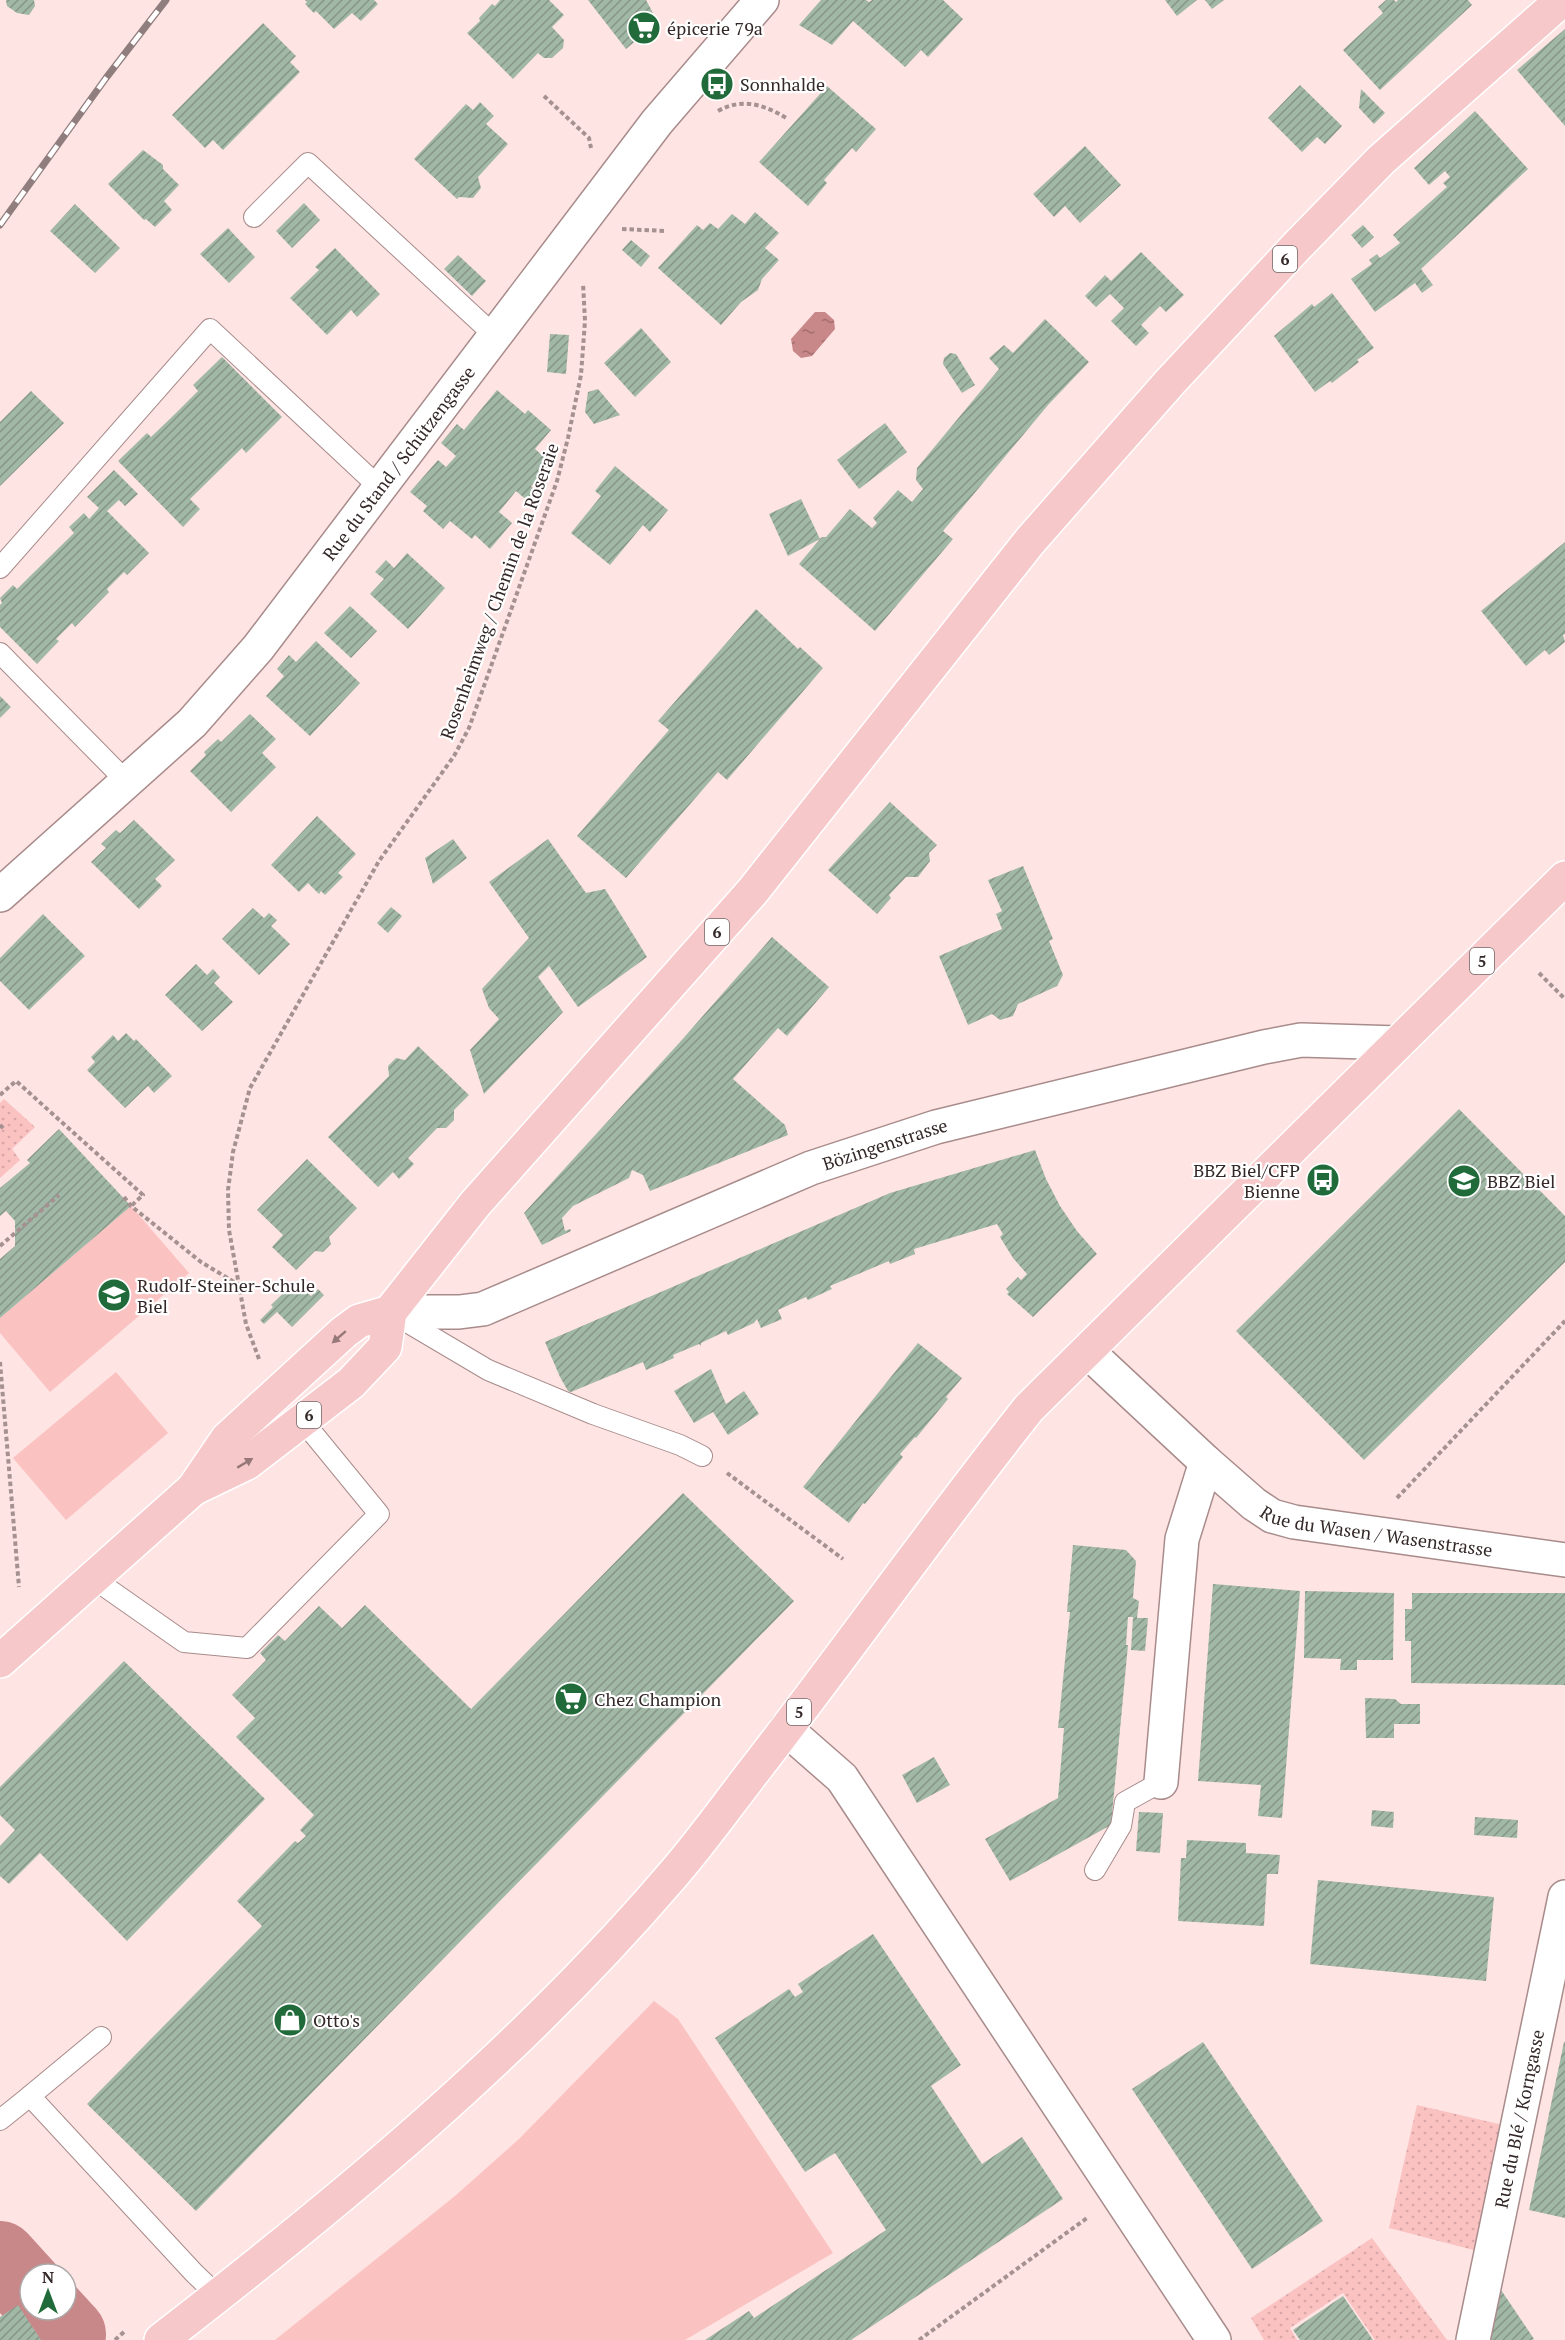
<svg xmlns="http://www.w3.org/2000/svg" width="1565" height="2340" font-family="'PT Serif',serif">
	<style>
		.green { fill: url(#green-dots) }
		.pitch { fill: #fbc2c2 }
		.water { fill: url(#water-ripples) }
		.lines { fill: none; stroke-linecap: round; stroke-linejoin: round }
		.river { stroke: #c88788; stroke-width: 74 }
		.building { fill: url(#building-hatch) }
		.service-casing { stroke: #a88b8b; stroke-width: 22 }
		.minor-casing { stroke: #a88b8b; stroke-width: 36 }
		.primary-casing { stroke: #fff; stroke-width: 36 }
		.path { stroke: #a69191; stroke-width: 4; stroke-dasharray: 4.5 3; stroke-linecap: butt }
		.service { stroke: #fff; stroke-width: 20 }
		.minor { stroke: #fff; stroke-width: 33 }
		.primary { stroke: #f7c8ca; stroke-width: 33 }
		.rail-casing { stroke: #907e7e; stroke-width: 7 }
		.rail { stroke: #fff; stroke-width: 4.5; stroke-dasharray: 14; stroke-linecap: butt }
		.oneway { fill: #967879 }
		.labels { text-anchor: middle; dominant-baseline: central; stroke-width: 4.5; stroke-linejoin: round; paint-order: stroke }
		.shield { fill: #fff; stroke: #716868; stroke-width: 1.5 }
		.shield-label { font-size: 16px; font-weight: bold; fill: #342828 }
		.poi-label { font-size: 18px; fill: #342828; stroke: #fff; text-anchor: start }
		.street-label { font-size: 18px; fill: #342828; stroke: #fff }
	</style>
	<defs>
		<pattern id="green-dots" width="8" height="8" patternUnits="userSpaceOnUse" patternTransform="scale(1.5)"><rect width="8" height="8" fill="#fbc2c2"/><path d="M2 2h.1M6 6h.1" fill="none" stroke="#d8a7a7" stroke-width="1.8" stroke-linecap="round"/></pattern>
		<pattern id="water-ripples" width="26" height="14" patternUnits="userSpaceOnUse" patternTransform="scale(1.5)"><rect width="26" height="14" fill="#c88788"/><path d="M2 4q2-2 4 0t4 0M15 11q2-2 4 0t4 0" fill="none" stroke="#a36e6f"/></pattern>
		<pattern id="building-hatch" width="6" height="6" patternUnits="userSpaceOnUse" patternTransform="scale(1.5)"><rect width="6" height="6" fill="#a2b8a6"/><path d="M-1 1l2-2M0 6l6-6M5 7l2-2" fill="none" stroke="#859687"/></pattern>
	</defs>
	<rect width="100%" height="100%" fill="#ffe4e4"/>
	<g class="green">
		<polygon points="4,1099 35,1127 12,1149 20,1160 0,1178 0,1103"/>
		<polygon points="1417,2105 1503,2125 1477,2251 1389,2228"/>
		<polygon points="1372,2238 1447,2340 1375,2340 1343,2293 1290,2328 1297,2340 1264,2340 1251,2318"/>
	</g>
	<g class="pitch">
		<polygon points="131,1206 189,1273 50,1392 0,1333 0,1318"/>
		<polygon points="116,1372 168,1433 66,1520 13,1458"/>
		<polygon points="654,2001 678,2019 833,2253 685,2340 275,2340 455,2196 519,2139"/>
	</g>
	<polygon class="water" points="815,312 825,312 834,320 835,329 812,356 801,358 793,351 791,339"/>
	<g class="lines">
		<g class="river">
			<polyline points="0,2258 30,2291"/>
			<polyline points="47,2310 69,2334"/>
		</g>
	</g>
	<g class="building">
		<polygon points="6,0 34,0 35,6 29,15 17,13 7,6"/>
		<polygon points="305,0 374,0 378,4 361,21 352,13 334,29 316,11 314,13 305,4 307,2"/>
		<polygon points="500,0 549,0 564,15 552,27 564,40 563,48 552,58 544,58 538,53 513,79 467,33 480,21 479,18 492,4 495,6"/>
		<polygon points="588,0 646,0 653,13 652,27 626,49"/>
		<polygon points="821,0 866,0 869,2 872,0 943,0 963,19 928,57 921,50 905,67 853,21 832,45 799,25"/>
		<polygon points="1165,0 1197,0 1177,16"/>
		<polygon points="1205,0 1224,0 1212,9"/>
		<polygon points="1386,0 1394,0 1396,2 1398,0 1468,0 1472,5 1380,90 1343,50 1383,13 1378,7"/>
		<polygon points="263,23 296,56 290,62 300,72 223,150 213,140 205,148 172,115"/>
		<polygon points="1565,29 1565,126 1517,70"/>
		<polygon points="1300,85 1342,126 1325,144 1317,137 1302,152 1268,118"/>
		<polygon points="827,86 876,129 856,152 852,148 824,180 827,183 808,206 759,162"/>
		<polygon points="1361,89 1385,113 1374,124 1359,108"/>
		<polygon points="480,102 494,116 486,124 508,144 478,177 481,188 473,198 459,197 457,199 414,159 466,104 473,110"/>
		<polygon points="1475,111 1528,169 1421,269 1433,285 1422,293 1415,283 1375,312 1351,279 1372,264 1369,260 1377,254 1380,258 1400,243 1393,235 1447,187 1443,183 1450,177 1445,171 1429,185 1414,168"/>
		<polygon points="1085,146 1121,185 1080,223 1065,206 1054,217 1033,194"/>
		<polygon points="143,150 163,165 163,169 179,185 164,201 172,210 155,227 146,219 144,220 108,184"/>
		<polygon points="304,203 320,220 292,248 276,231"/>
		<polygon points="75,204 120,248 95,273 50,231"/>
		<polygon points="755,212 779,233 765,248 779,260 762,279 758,290 741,302 721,325 658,268 697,225 703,230 710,223 718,229 732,214 745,224"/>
		<polygon points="1363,225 1374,237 1362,248 1351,235"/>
		<polygon points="228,228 255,257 229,283 200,254"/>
		<polygon points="631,240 650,256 641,267 622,250"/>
		<polygon points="335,248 380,294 357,317 351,310 327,335 290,298 319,270 315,267"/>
		<polygon points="1141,252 1184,295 1166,312 1160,306 1141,325 1149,333 1136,346 1111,321 1124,308 1110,294 1096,307 1085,296 1105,275 1111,281"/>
		<polygon points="458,255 486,281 472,296 444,269"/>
		<polygon points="1332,293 1374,348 1357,360 1359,362 1332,383 1330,381 1315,392 1274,336 1312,304 1314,307"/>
		<polygon points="1045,319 1089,362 1048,405 943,531 953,539 875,631 799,564 820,539 788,556 769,514 801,499 820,539 822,537 826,537 850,509 872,528 877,523 873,518 898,490 912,502 923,489 916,480 917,468 999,369 989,358 1004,345 1013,353"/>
		<polygon points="641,328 671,362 635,397 604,363"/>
		<polygon points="550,334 569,335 566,374 547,372"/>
		<polygon points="950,353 956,354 975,385 962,393 943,364 944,358"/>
		<polygon points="222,357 282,417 246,453 242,448 190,499 200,509 183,527 118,461 147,433 151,437 175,414 198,391 193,385"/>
		<polygon points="598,389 620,415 594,424 585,412 588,392"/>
		<polygon points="497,390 525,414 528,410 551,430 535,449 551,463 538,482 536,481 531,486 538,493 530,503 516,491 499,512 512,523 490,549 475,535 472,539 450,521 443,529 423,511 427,506 410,492 438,460 446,467 456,456 441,443 457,424 464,430"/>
		<polygon points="31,391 64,423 0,486 0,422"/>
		<polygon points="885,423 907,452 859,489 837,460"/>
		<polygon points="615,466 668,510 650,532 643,525 610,565 571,533 601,496 595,491"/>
		<polygon points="114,470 138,494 125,506 119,500 107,511 149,553 127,575 124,572 107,589 109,592 75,627 72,623 56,639 59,641 37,664 0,627 0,605 2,603 0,598 13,585 17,589 74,533 69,527 84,513 89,519 99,508 87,497"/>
		<polygon points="1565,542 1565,634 1563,635 1565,642 1549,655 1545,650 1526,666 1481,611"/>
		<polygon points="407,553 445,588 408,629 370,594 384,579 375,572 386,560 394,568"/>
		<polygon points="350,606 377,631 351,658 324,633"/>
		<polygon points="756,609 798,649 800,647 823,668 727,780 718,772 626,878 577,836 669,730 658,721"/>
		<polygon points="316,641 360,683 310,736 266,696 284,676 277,669 289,655 296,662"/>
		<polygon points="0,696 11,707 0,718"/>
		<polygon points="250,714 276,739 262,753 276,767 231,812 190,771 206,755 204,752 218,739 221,742"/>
		<polygon points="890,802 937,845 929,853 930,861 918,877 906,877 889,895 891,898 877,914 828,870"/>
		<polygon points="317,816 356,854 338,873 343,877 325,895 321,891 319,894 308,883 299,892 271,865"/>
		<polygon points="134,820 175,860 155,879 162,886 139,909 91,862 106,848 101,844 116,830 120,833"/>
		<polygon points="453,839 467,858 433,884 425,858"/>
		<polygon points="548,839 586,893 605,889 647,957 578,1007 549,966 538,977 563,1012 484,1094 470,1050 499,1019 489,1008 482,989 529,938 489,882"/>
		<polygon points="1023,866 1053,939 1049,941 1063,975 1057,986 1018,1004 1013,1016 1000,1020 992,1014 968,1025 939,956 1002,929 996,914 1002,911 988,880"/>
		<polygon points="391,907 402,916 388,933 377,923"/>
		<polygon points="253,908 264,918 269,913 277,920 271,926 290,944 259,975 222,939"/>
		<polygon points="43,914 85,956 29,1010 0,981 0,958"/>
		<polygon points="772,937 829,987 787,1036 778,1028 733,1079 785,1125 788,1135 650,1191 643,1175 632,1170 629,1178 573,1206 562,1218 565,1231 570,1229 571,1231 542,1245 524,1213 680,1042"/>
		<polygon points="196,964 207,975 213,969 220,977 214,983 233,1002 202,1031 165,995"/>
		<polygon points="126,1033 134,1041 136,1039 172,1076 154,1093 148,1086 125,1108 87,1070 95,1062 91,1057 113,1035 118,1041"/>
		<polygon points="418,1046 469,1095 454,1110 454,1120 446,1128 437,1128 408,1158 414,1164 399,1179 393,1172 378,1187 328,1137 389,1076 388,1066 396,1058 405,1060"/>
		<polygon points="1459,1109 1565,1216 1565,1262 1364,1460 1236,1331"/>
		<polygon points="59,1129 131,1206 0,1318 0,1259 15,1246 15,1221 6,1211 0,1216 0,1188 30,1163 27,1160"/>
		<polygon points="1035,1150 1046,1179 1060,1206 1077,1231 1097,1254 1033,1317 1007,1294 1009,1292 1006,1289 1018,1277 1021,1280 1027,1274 1013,1258 1000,1237 1003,1234 997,1224 914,1249 915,1254 890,1264 889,1261 830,1286 832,1289 808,1300 806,1297 778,1310 782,1319 761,1328 757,1319 754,1323 728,1335 726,1331 701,1343 701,1346 699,1344 673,1355 674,1358 646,1370 643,1362 571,1392 568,1391 560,1377 545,1342 890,1193"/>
		<polygon points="307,1159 357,1208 329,1237 331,1244 323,1252 315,1251 296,1270 272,1247 283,1235 257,1210"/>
		<polygon points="296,1281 311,1296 318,1289 324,1295 292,1327 277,1312 264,1324 260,1320 273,1307 271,1305"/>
		<polygon points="918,1343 962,1378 946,1397 948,1399 916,1438 915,1437 900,1454 903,1457 865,1504 863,1503 849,1523 803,1487"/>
		<polygon points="711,1369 726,1404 744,1391 759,1414 728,1435 713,1412 694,1423 674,1391"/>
		<polygon points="683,1493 794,1601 196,2211 87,2104 262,1926 237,1901 295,1841 298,1843 306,1836 300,1830 314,1815 236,1737 255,1718 232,1695 266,1660 260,1653 278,1635 285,1641 319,1606 342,1628 365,1605 471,1709"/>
		<polygon points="1073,1545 1126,1550 1136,1561 1133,1598 1139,1601 1137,1618 1148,1618 1145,1651 1131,1650 1133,1617 1128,1617 1126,1645 1128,1645 1111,1825 1010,1881 985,1839 1058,1798 1064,1728 1058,1728 1070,1612 1067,1612"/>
		<polygon points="1213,1584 1300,1591 1282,1818 1258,1816 1261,1785 1198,1781"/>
		<polygon points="1305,1591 1394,1593 1393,1660 1357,1660 1357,1670 1340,1670 1341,1659 1304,1658"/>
		<polygon points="1412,1593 1565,1593 1565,1685 1411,1683 1411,1641 1405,1641 1405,1609 1412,1609"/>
		<polygon points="124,1661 265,1799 127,1941 40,1853 9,1884 0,1876 0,1846 15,1830 0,1815 0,1787"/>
		<polygon points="1365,1698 1395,1699 1401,1704 1420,1704 1420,1724 1394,1724 1394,1738 1366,1738"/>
		<polygon points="934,1757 950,1785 917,1803 902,1775"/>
		<polygon points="1372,1810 1394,1812 1393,1828 1371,1826"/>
		<polygon points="1139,1812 1163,1813 1160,1853 1136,1851"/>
		<polygon points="1475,1817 1518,1820 1517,1838 1474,1835"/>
		<polygon points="1187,1840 1246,1843 1246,1853 1280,1855 1278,1874 1267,1874 1264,1926 1178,1921 1181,1858 1186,1858"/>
		<polygon points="1318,1880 1494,1897 1486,1981 1310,1964"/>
		<polygon points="873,1934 961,2065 931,2086 982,2164 1022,2137 1063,2199 851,2340 705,2340 749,2311 754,2318 886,2230 835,2153 805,2172 715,2038 789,1989 795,1997 803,1992 798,1984"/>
		<polygon points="1203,2042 1323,2221 1252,2269 1132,2089"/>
		<polygon points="1564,2042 1565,2042 1565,2218 1529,2210"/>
		<polygon points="1493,2278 1534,2339 1532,2340 1487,2340"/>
		<polygon points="1343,2296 1373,2340 1300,2340 1293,2330"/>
		<polygon points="18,2305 41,2340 0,2340 0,2317"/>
	</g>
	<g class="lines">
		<defs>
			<g id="service">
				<polyline points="254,217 308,163 494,335"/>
				<polyline points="0,568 210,329 380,488"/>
				<polyline points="0,653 128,783"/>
				<polyline points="395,1315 488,1370 593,1414 680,1445 702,1456"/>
				<polyline points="94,1579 184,1642 247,1648 379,1514 302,1420"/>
				<polyline points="1095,1870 1121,1826 1125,1802 1161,1782"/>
				<polyline points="101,2037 30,2096 194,2273 218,2296"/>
				<polyline points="0,2120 30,2096"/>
			</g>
			<g id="minor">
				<path id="s1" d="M0,895L192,723L258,648L657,122L762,0"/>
				<path id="s2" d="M390,1312H459L483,1309L811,1168L936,1127L1264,1047L1301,1040L1398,1043"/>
				<path id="s3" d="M1087,1351L1206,1462L1254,1504L1272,1516L1294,1522L1565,1560"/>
				<polyline points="786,1729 842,1778 1214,2340"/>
				<polyline points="1161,1782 1182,1539 1206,1462"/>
				<path id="s4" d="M1473,2340L1565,1897"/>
			</g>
			<g id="primary">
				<polyline points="193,1489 247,1463 351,1383 385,1347 390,1312 475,1204 752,892 1030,541 1170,382 1297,246 1381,160 1562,0"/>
				<polyline points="0,1661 193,1489 227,1439 344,1332 359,1321 390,1312"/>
				<path d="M161,2340C342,2200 520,2053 670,1878C701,1843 728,1804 757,1767C849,1648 936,1525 1029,1408L1565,878"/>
			</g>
		</defs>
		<use href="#service" class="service-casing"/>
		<use href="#minor" class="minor-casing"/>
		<use href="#primary" class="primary-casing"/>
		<g class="path">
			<polyline points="544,96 589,138 591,148"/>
			<path d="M718,111C743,97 765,105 788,119"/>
			<polyline points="622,229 666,231"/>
			<polyline points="1539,973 1565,999"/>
			<polyline points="0,1095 16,1081 143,1195 131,1206"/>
			<polyline points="0,1125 4,1129"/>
			<polyline points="124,1197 131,1206 201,1262 239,1285"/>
			<polyline points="0,1246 59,1195"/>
			<polyline points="259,1359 246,1324 229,1230 228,1190 233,1152 250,1088 379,861 454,756 469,728 557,481 568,438 581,375 585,321 583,283"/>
			<polyline points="0,1362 19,1587"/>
			<polyline points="727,1473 843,1559"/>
			<polyline points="1397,1498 1565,1321"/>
			<polyline points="115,2340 125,2331"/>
			<polyline points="919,2340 1087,2218"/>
		</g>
		<use href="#service" class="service"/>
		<use href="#minor" class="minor"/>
		<use href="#primary" class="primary"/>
		<defs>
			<polyline id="rail" points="0,225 106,78 166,0"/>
		</defs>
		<use href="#rail" class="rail-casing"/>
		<use href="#rail" class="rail"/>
	</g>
	<defs><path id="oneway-solid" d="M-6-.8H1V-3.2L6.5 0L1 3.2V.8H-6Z" transform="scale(1.5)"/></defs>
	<g class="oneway">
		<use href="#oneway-solid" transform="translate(339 1337) rotate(139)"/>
		<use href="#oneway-solid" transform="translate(245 1463) rotate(-31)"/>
	</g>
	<defs>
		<symbol id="supermarket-disc" viewBox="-11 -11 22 22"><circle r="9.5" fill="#206b39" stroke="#fff"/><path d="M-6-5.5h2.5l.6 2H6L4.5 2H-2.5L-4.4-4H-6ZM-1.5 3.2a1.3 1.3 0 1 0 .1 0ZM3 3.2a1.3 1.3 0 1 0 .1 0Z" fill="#fff"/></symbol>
		<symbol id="bus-disc" viewBox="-11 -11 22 22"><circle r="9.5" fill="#206b39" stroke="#fff"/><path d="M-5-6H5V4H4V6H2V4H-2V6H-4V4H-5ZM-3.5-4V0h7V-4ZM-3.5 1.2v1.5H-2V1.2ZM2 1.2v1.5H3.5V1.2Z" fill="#fff"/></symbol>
		<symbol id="school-disc" viewBox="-11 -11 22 22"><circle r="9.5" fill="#206b39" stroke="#fff"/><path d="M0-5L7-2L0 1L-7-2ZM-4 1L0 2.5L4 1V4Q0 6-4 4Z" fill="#fff"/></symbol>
		<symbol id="shop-disc" viewBox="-11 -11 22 22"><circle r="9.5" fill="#206b39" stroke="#fff"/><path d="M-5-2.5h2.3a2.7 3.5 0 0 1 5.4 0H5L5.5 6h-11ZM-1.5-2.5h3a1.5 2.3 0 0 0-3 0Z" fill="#fff"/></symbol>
	</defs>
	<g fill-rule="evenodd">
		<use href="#supermarket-disc" x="625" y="9" width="38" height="38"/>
		<use href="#bus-disc" x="698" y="65" width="38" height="38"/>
		<use href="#bus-disc" x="1304" y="1161" width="38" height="38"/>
		<use href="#school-disc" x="1445" y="1162" width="38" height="38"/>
		<use href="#school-disc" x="95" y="1276" width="38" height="38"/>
		<use href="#supermarket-disc" x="552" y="1680" width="38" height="38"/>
		<use href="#shop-disc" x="271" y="2001" width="38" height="38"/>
	</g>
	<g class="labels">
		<g class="shield">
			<rect x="1273" y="246" width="24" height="26" rx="4.5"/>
			<rect x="705" y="919" width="24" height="26" rx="4.5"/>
			<rect x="1470" y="948" width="24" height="26" rx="4.5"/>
			<rect x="297" y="1402" width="24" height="26" rx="4.5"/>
			<rect x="787" y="1699" width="24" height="26" rx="4.5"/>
		</g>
		<g class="shield-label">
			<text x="1285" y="259">6</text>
			<text x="717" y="932">6</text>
			<text x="1482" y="961">5</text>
			<text x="309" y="1415">6</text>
			<text x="799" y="1712">5</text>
		</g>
		<g class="poi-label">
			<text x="667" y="28">épicerie 79a</text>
			<text x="740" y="84">Sonnhalde</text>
			<text x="1300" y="1170" text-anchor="end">BBZ Biel/CFP<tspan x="1300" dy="21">Bienne</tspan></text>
			<text x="1487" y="1181">BBZ Biel</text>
			<text x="137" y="1285">Rudolf-Steiner-Schule<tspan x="137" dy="21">Biel</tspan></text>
			<text x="594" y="1699">Chez Champion</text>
			<text x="313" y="2020">Otto's</text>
		</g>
		<g class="street-label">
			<text stroke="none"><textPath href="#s1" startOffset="590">Rue du Stand / Schützengasse</textPath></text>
			<text transform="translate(499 591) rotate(-70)">Rosenheimweg / Chemin de la Roseraie</text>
			<text stroke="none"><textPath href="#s2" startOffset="528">Bözingenstrasse</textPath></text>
			<text stroke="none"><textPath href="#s3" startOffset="354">Rue du Wasen / Wasenstrasse</textPath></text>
			<text stroke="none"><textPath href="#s4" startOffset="226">Rue du Blé / Korngasse</textPath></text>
		</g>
	</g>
	<g transform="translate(48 2292)"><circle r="28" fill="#ffffff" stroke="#aea9a9" stroke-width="1.5"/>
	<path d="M0-4.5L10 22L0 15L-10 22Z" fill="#206b39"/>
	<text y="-9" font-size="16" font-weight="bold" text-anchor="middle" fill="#342828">N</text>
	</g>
</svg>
